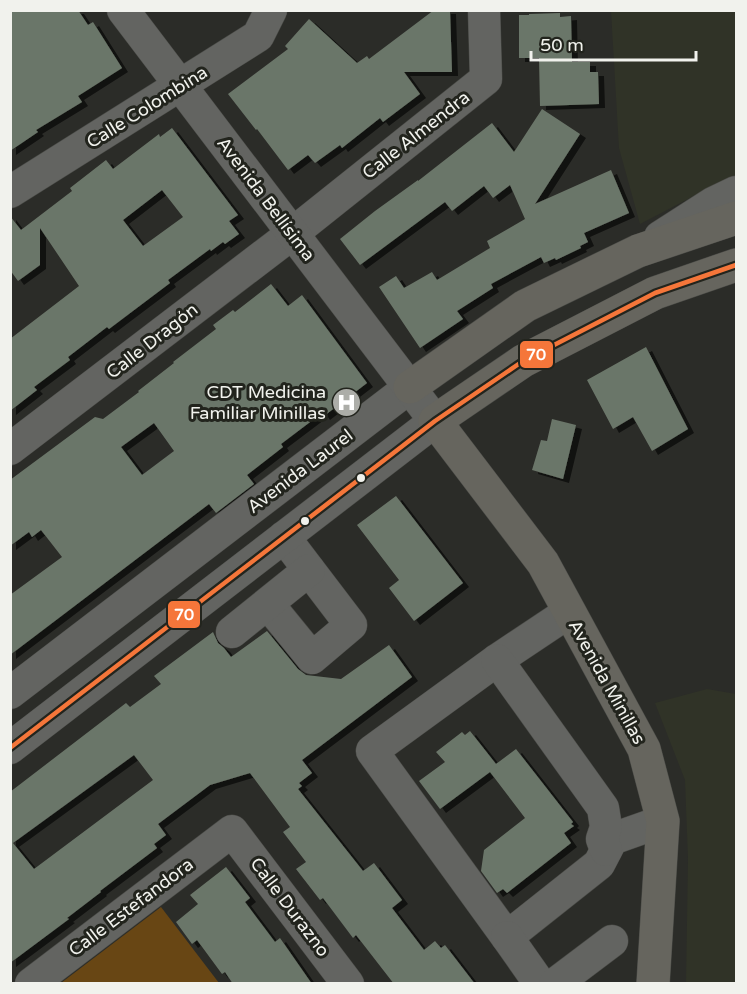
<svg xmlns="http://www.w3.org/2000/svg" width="747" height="994" font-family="'Varela Round',sans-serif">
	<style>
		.built { fill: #303327 }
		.green { fill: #684614 }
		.building { fill: #6b7669; fill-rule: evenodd; filter: url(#shadow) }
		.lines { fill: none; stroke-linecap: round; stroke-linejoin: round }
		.minor-casing { stroke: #484945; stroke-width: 33 }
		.major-casing { stroke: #484945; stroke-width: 34 }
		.minor { stroke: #636461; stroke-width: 32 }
		.major { stroke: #66655e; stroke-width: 33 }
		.bus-1-casing { stroke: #22241d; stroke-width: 9 }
		.bus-1 { stroke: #f5763a; stroke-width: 4.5 }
		.bus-dot { fill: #f1f2ed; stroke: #22241d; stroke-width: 2 }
		.labels { text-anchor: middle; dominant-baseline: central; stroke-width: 6; stroke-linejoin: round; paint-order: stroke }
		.street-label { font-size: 18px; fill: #f1f2ed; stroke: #22241d }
		.poi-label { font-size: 18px; fill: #f1f2ed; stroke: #22241d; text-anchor: end }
		.line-badge { stroke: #22241d; stroke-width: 2 }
		.badge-label { font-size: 16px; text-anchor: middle; font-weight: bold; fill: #fff }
	</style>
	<defs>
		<filter id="shadow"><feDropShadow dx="6" dy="4" stdDeviation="0" flood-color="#0009"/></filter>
	</defs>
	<rect width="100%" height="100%" fill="#2b2c28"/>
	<g class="built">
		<polygon points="611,11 736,11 736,176 711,187 640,224 619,148"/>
		<polygon points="707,689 736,694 736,983 686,983 688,859 685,780 655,703"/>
	</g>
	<polygon class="green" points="161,907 219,983 61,983"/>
	<g class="building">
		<polygon points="10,10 78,10 88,25 93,22 122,68 78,96 82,102 36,130 38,132 10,151"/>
		<polygon points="434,10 450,10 452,72 404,72 420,94 383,122 380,118 342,148 340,145 315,163 308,155 288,170 257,129 256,130 228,94 288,49 285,46 309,19 357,63 367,56 369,59"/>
		<polygon points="560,13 560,17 571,16 572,62 590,62 590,72 598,72 599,104 540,106 539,58 519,58 519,15 529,15 529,14"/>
		<polygon points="542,109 580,134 535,204 611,170 629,213 584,233 588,242 580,246 581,248 556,260 555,258 544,263 541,257 491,284 493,288 457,311 463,319 420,348 379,287 396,276 404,288 432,272 437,280 490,248 487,241 525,219 510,185 493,198 484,186 452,211 445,202 360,265 340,239 375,211 418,180 418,181 492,123 514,152"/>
		<path d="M172,128L238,215L229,221L239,234L225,244L223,242L211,251L210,249L168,280L170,283L109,329L107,327L68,357L70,360L34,387L37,390L10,411V339L79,286L40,228V265L18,281L10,270V216L21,230L72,191L70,188L106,160L113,169L159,134L160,137ZM162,190L183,217L143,246L123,220Z"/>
		<path d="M271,284L288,306L302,295L367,383L324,416L322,413L281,444L283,447L247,475L254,484L216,513L209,504L10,655V595L62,557L41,530L32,537L29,532L10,546V480L95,417L103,419L139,392L138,391L174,363L173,362L216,329L213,325L233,310L235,312ZM154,423L174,451L142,475L121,447Z"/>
		<polygon points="646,347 688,429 652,451 633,417 613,429 587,380"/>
		<polygon points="552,419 576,425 563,479 532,470 541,440 547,441"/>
		<polygon points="396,496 463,583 414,621 389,588 399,580 357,525"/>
		<path d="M267,631L298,669L306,675L341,679L389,645L412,677L302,760L312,773L299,783L302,786L298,789L363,871L374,863L402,900L392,908L424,950L435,941L441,948L445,945L475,984H394L356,935L353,938L323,898L320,900L296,869L306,862L283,832L290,827L250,773L210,785L158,824L166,835L154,844L157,848L100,891L101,892L67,918L69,919L10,963V792L126,703L130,707L161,684L154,676L213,632L218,643L224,648L231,657ZM134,755L153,780L34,869L13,843Z"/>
		<polygon points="470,731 496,764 516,749 573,822 571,824 574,826 564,833 571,843 507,893 503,889 497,893 481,871 484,850 525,818 490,772 440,809 419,781 445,762 436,752 462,732 465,735"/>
		<polygon points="226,867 250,898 245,902 275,942 280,938 312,984 233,984 225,972 222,974 197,940 192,944 176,922 198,904 190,895"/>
	</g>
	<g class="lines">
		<defs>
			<g id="minor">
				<polyline points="10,192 258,36 271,10"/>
				<polyline points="660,237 713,203 736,192"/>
				<polyline points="10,449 293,233 486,79 484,10"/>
				<polyline points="268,604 312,658 351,625 284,537"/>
				<polyline points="569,612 497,660 372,751 507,937 599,864 612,839 663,821"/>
				<polyline points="232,632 309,570"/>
				<polyline points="497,660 603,808 606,827 602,839 606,850"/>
				<polyline points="10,693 410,387"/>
				<polyline points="10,748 435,421 123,10"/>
				<polyline points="507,937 540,984"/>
				<polyline points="31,984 232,831 348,984"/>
				<polyline points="555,984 612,941"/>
			</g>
			<g id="major">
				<polyline points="410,387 525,306 638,251 736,218"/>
				<polyline points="653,984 663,821 644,749 543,563 435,421 523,361 655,293 736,265"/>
			</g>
		</defs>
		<use href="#minor" class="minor-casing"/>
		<use href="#major" class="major-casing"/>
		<use href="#minor" class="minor"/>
		<use href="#major" class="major"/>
		<defs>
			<polyline id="bus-1" points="10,748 435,421 523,361 655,293 736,265"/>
		</defs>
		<use href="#bus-1" class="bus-1-casing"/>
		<use href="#bus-1" class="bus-1"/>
	</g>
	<defs>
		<symbol id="hospital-disc" viewBox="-11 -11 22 22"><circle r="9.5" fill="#acada8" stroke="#22241d"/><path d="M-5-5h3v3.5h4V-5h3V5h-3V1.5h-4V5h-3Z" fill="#fff"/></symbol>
	</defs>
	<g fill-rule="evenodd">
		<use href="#hospital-disc" x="330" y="386" width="33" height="33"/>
	</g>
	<g class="bus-dot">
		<circle cx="361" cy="478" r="5"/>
		<circle cx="305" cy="521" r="5"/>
	</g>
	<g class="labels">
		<g class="street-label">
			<text transform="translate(147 107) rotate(-32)">Calle Colombina</text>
			<text transform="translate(416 135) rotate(-38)">Calle Almendra</text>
			<text transform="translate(266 199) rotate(53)">Avenida Bellísima</text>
			<text transform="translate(152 341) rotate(-38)">Calle Dragón</text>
			<text transform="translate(300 471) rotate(-37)">Avenida Laurel</text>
			<text transform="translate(607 682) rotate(61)">Avenida Minillas</text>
			<text transform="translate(131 907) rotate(-37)">Calle Estefandora</text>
			<text transform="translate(290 907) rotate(53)">Calle Durazno</text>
		</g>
		<g class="poi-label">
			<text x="326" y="392">CDT Medicina<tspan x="326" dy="21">Familiar Minillas</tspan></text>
		</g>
	</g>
	<g class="line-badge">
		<rect x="519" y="340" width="35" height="29" rx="6" fill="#f5763a"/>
		<rect x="167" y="600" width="34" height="29" rx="6" fill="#f5763a"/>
	</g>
	<g class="badge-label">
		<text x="536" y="360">70</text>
		<text x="184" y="620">70</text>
	</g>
	<rect width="747" height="994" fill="none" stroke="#f1f2ed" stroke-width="24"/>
	<path d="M531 51v9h165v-9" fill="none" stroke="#f1f2ed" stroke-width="3"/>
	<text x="540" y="51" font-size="18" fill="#f1f2ed" stroke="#22241d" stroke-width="4.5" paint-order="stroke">50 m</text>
</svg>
